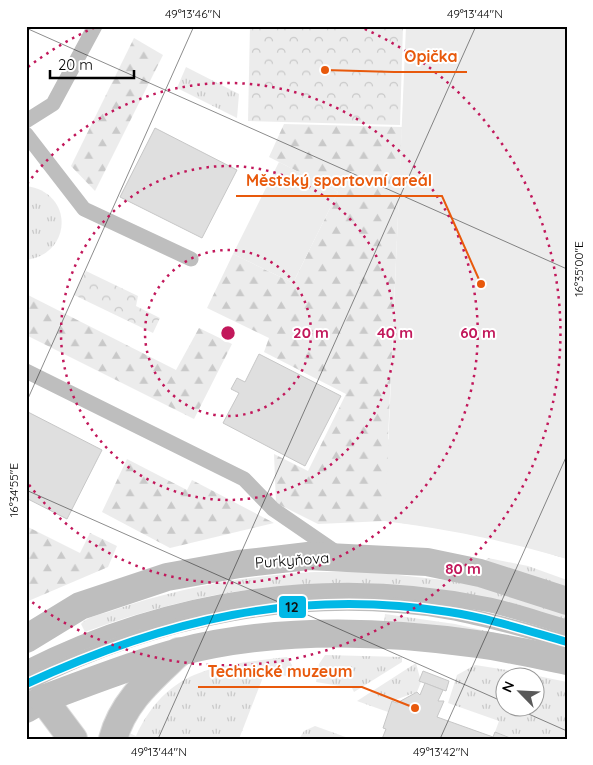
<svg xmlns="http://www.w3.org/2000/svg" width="593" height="765" font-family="Quicksand,sans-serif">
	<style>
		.grass { fill: url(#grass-tufts); fill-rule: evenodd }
		.forest { fill: url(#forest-firs) }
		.park { fill: url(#park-crowns) }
		.garden { fill: #ececec }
		.building { fill: #dfdfdf; stroke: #c7c7c7 }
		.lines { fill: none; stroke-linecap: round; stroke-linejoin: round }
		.trunk-casing { stroke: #dbdbdb; stroke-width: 30 }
		.service { stroke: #bebebe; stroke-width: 15 }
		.tertiary { stroke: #bebebe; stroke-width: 28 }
		.trunk { stroke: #bebebe; stroke-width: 28 }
		.tram-1-casing { stroke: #fff; stroke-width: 11 }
		.tram-1 { stroke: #00b8e6; stroke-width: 8 }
		.ticks { fill: none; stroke: #000; stroke-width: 1; stroke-opacity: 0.45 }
		.ring { fill: none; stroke: #c2185b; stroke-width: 2.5; stroke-dasharray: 2.5 5 }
		.labels { text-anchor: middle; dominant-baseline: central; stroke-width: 4; stroke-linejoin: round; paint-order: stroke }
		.street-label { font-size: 15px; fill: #000; stroke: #fff }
		.centre { fill: #c2185b; stroke: #fff; stroke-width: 2.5 }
		.ring-label { font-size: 15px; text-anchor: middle; font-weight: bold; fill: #c2185b; stroke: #fff; stroke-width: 4; stroke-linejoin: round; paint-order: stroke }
		.leader { fill: none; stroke: #e8590c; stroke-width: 2 }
		.callout-dot { fill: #e8590c; stroke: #fff; stroke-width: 2 }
		.callout-label { font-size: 16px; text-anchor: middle; font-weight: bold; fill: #e8590c; stroke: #fff; stroke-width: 4; stroke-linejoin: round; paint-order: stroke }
		.line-badge { stroke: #fff; stroke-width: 2 }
		.pale-badge-label { font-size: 14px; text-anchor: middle; font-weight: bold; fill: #111 }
		.neatline { fill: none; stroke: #000; stroke-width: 2 }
		.ticks-label { font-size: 12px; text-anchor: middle; fill: #000 }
	</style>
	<defs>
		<pattern id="grass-tufts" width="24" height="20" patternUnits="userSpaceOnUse" patternTransform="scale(1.25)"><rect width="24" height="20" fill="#ececec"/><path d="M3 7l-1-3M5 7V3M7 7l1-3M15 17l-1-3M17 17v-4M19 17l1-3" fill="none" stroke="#c9c9c9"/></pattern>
		<pattern id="forest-firs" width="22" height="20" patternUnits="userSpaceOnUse" patternTransform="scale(1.25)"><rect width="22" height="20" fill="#ececec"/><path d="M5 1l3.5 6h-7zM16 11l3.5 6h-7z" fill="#c9c9c9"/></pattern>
		<pattern id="park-crowns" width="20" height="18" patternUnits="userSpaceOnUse" patternTransform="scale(1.25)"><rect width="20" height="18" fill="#ececec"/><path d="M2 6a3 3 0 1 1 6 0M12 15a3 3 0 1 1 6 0" fill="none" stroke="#c9c9c9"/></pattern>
	</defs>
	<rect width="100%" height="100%" fill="#fff"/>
	<g class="grass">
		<polygon points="186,67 239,94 237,118 177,88"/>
		<path d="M26,186C74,192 73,254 26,260Z"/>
		<polygon points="488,558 528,566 567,580 567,591 485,561"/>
		<path d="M314,572H371L462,582L567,611V621L371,584C265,581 184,596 85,632L81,624C86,617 102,614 111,611C177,588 244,576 314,572Z"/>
		<polygon points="385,614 455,624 509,636 384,624"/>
		<polygon points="325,655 402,657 402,662 354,692 352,688 316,682 319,664"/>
		<path d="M287,657L292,665V677L265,672L239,739H125L127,732L136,736C169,666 218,666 287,657Z"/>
		<polygon points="416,663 421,682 417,692 392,701 388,712 357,701"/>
		<path d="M475,665L514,671L567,682V739H516L495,732L499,721L448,703L457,675ZM506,678H536V708H506Z"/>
		<polygon points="315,726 351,739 299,739 304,731"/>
	</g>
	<g class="forest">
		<polygon points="134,38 163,55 95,191 71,166"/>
		<polygon points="284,124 402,127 388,439 567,559 514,543 450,529 385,521 318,524 276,503 274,454 308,471 346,394 264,352 269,338 207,308 233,254 293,283 338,192 269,157"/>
		<polygon points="26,294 176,370 199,328 232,344 194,419 26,335"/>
		<polygon points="127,459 187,490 192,480 274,523 170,548 102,512"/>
		<polygon points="26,526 80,553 90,533 117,546 108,567 26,602"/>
	</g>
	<g class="park">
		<polygon points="250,26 403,26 400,125 248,121"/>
		<polygon points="86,271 138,296 136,306 160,318 153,333 74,295"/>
	</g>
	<g class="garden">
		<polygon points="334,26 383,26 379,35 339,34"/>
		<path d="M406,26H567V559C507,541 447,529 385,521Z"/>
		<polygon points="279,162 338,192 293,283 233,254"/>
	</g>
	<g class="building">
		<polygon points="155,128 237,170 202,238 120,197"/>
		<polygon points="259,354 341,396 305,466 223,423 239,393 231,389 237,378 245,382"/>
		<polygon points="26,411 102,450 67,519 26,498"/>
		<polygon points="423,671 449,681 446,691 419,681"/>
		<polygon points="425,683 443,690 438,701 444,701 437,717 493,737 495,732 513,739 382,739 386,729 383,728 392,701 397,703 417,692 420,695"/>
	</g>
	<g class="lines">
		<defs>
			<g id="trunk">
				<polyline points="43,699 73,739"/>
				<path d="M113,739C123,701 152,678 179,652"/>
			</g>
		</defs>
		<use href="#trunk" class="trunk-casing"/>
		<g class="service">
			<polyline points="26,121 53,104 95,26"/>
			<polyline points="26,134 84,209 191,259"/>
			<polyline points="26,371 244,479 273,509 340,555"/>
			<path d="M26,668C171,595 331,572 490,605C516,611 542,620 567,627"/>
			<path d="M26,684C156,618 304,587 449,612C489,619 528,631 567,642"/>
		</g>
		<g class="tertiary">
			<polyline points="26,639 80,606 167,577 239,564 308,556 427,562 480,573 567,601"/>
			<path d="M26,709L43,699C87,683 133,664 179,652C276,627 379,630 477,644C507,648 537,655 567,661"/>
		</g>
		<use href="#trunk" class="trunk"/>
		<defs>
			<path id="tram-1" d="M26,684C164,620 297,588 449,612C489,618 528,631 567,642"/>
		</defs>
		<use href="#tram-1" class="tram-1-casing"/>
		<use href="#tram-1" class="tram-1"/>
	</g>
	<path class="ticks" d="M26,28L567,269M26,403L194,26M26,490L506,703M515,708L567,731M158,739L476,26M440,739L567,455"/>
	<g class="ring">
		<circle cx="228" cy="333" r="83"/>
		<circle cx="228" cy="333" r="167"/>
		<path d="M27 184A250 250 0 1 1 27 482"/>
		<path d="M28 67A333 333 0 0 1 98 26M358 26A333 333 0 1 1 28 599"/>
	</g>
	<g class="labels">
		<g class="street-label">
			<text transform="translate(292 560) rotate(-4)">Purkyňova</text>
		</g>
	</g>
	<circle cx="228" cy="333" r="8" class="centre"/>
	<g class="ring-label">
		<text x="311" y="338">20 m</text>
		<text x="395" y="338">40 m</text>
		<text x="478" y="338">60 m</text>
		<text x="463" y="574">80 m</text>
	</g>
	<path class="leader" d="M325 70L394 72H467M481 284L442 196H236M415 708L362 687H198"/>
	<g class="callout-dot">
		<circle cx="325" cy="70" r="5"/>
		<circle cx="481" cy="284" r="5"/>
		<circle cx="415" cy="708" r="5"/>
	</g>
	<g class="callout-label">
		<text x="431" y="62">Opička</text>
		<text x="339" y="186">Městský sportovní areál</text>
		<text x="280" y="677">Technické muzeum</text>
	</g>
	<rect class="line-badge" x="278" y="595" width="29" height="24" rx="5" fill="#00b8e6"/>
	<g class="pale-badge-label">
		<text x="292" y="612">12</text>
	</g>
	<rect width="593" height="765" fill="none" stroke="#ffffff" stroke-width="55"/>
	<g transform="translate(520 692) rotate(294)"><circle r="24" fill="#ffffff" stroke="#999999"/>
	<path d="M0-4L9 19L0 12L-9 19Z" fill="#595959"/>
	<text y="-8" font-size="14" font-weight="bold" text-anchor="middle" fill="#000000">N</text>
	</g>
	<path d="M50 70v8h84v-8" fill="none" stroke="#000000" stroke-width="2.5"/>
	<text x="58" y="70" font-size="15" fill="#000000" stroke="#ffffff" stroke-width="4" paint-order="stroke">20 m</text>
	<rect x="28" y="28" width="538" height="710" class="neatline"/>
	<g class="ticks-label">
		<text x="193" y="18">49°13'46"N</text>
		<text x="475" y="18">49°13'44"N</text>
		<text transform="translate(579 269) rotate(-90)" y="4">16°35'00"E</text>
		<text transform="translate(14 490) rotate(-90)" y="4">16°34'55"E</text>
		<text x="159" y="756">49°13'44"N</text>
		<text x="441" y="756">49°13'42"N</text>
	</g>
</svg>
